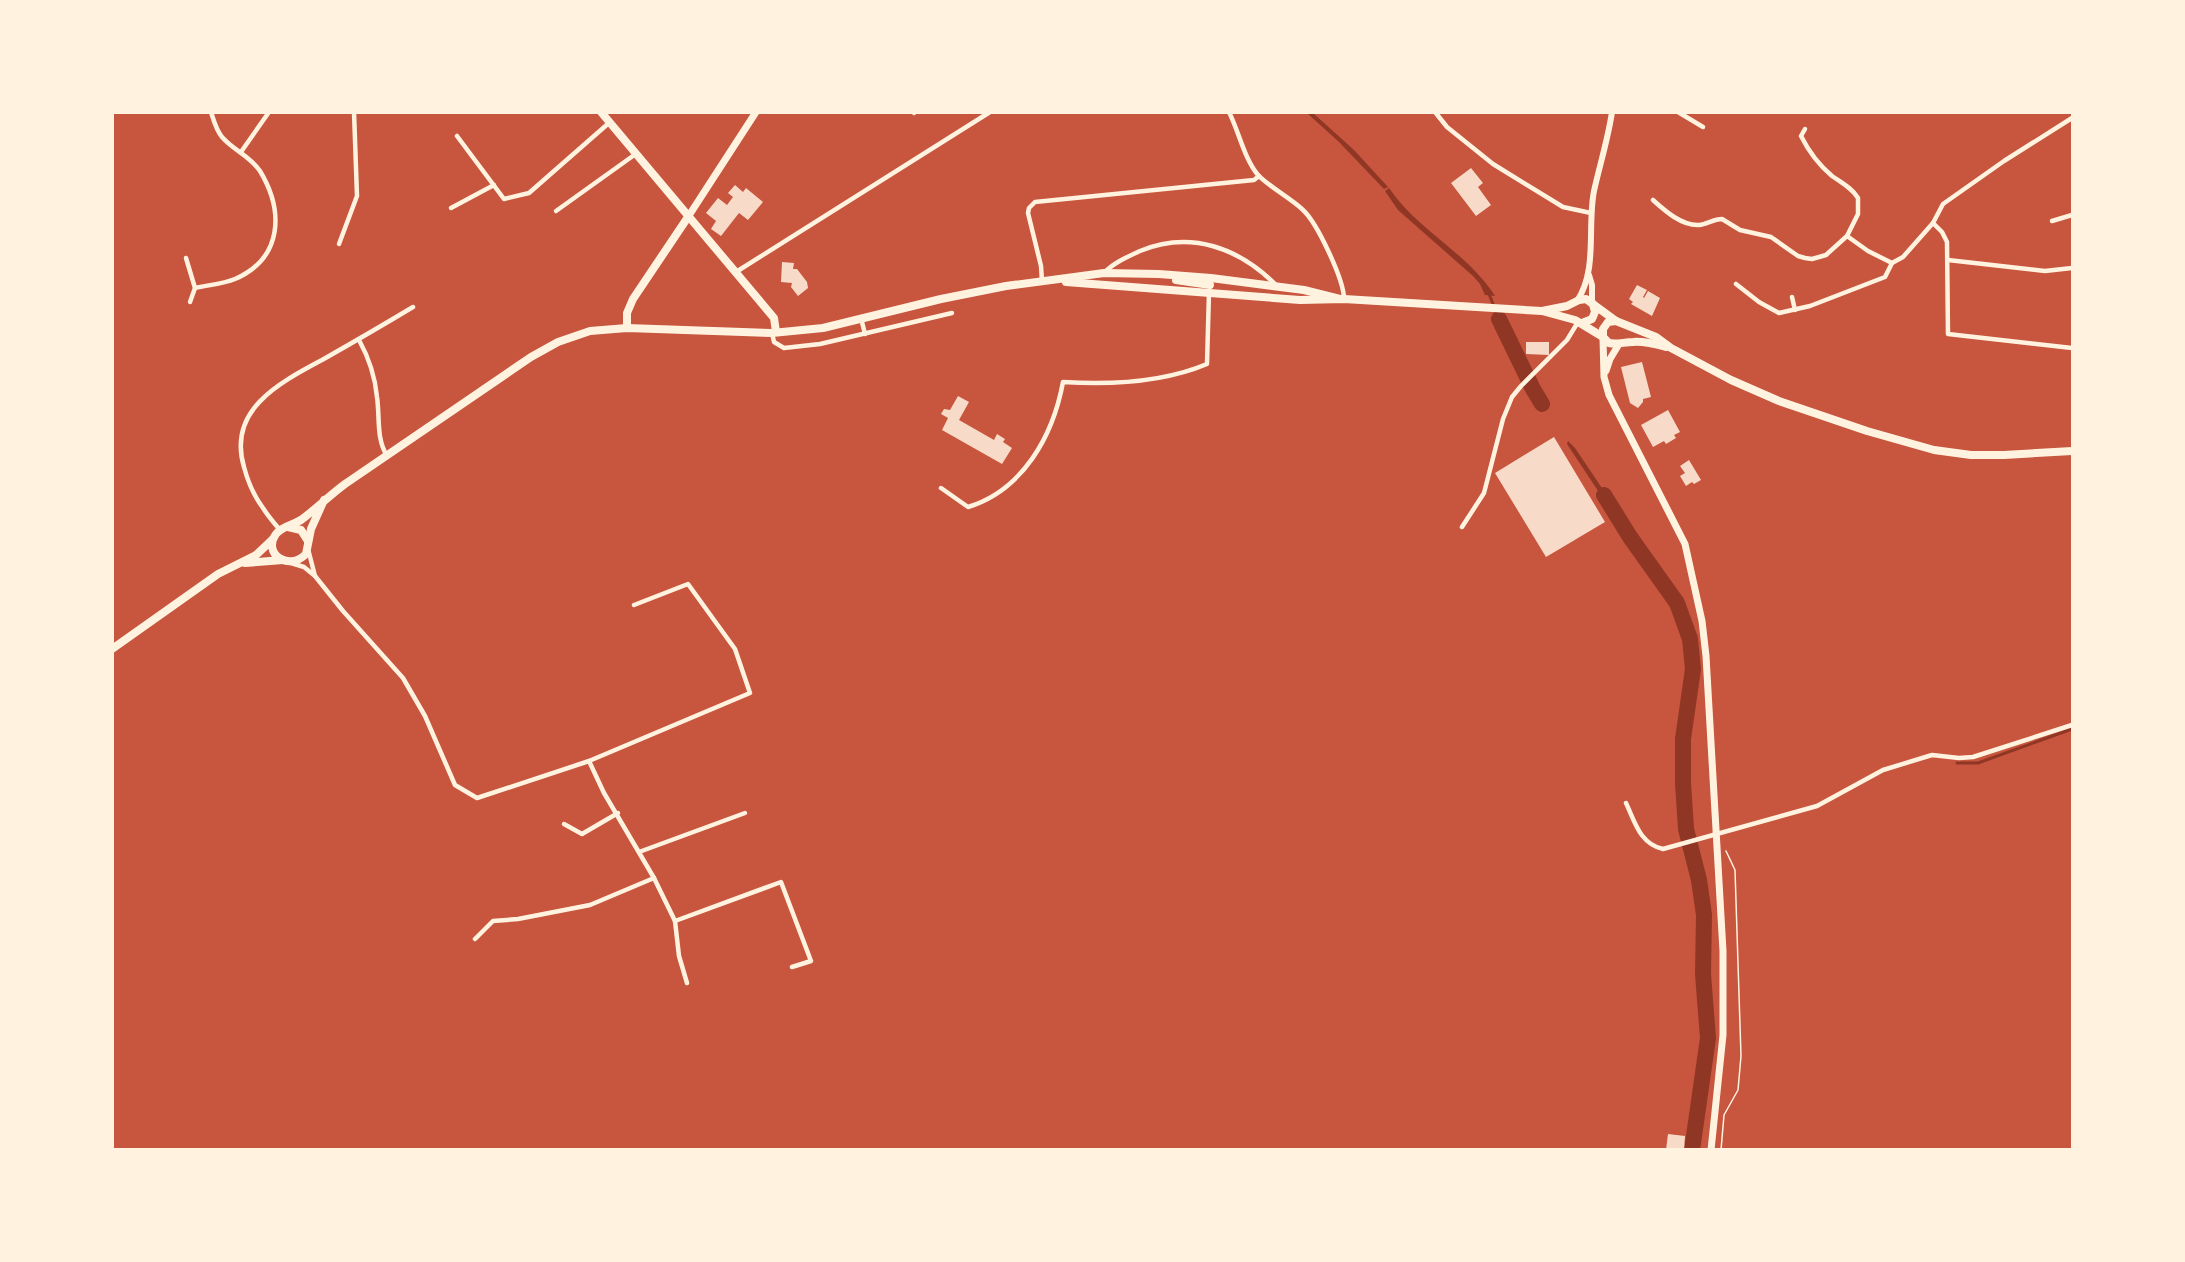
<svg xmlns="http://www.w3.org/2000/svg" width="2185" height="1262" font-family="Inter,sans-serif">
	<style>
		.water { fill: #8f3625 }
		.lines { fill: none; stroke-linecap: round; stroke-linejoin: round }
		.stream { stroke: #8f3625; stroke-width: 3 }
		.river { stroke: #8f3625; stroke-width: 16 }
		.building { fill: #f7dbc8 }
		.path { stroke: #fff3e0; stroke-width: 1.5 }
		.minor { stroke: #fff3e0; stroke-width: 4.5 }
		.tertiary { stroke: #fff3e0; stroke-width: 6 }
		.secondary { stroke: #fff3e0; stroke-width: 7 }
		.primary { stroke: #fff3e0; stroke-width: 8 }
		.trunk { stroke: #fff3e0; stroke-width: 8 }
	</style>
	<rect width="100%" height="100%" fill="#c8553d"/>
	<g class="water">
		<polygon points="1307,113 1313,113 1354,150 1388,187 1384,189 1339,142"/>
		<path d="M1389,188C1417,230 1468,253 1495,296L1485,295L1480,284L1473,276L1398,210L1385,191Z"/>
		<polygon points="1568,441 1575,448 1618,512 1614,515 1567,444"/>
	</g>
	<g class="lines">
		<g class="stream">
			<polyline points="1489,294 1499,319"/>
			<polyline points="1957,763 1978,763 2072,729"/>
		</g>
		<g class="river">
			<polyline points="1499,319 1533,389 1542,404"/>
			<polyline points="1604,495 1630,537 1677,603 1690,639 1693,669 1683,739 1683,783 1686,829 1699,880 1704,915 1703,974 1708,1038 1692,1150"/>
		</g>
	</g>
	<g class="building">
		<polygon points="1471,168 1483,183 1478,187 1491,205 1476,216 1451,183"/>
		<polygon points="735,185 743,192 746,188 763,202 748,220 739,213 721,236 711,229 716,221 706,213 718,198 727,205 733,197 728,193"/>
		<polygon points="782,262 794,263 793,269 797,269 807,282 808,288 798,296 791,287 792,283 781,282"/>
		<polygon points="1637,285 1647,290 1643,297 1644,298 1648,291 1660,298 1652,316 1631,304 1633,302 1629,299"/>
		<polygon points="1526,342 1549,342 1549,355 1526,354"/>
		<polygon points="1642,362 1651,397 1643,399 1643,402 1638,408 1630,403 1621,367"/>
		<polygon points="958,396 969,402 959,420 994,440 997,434 1005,439 1003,442 1012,448 1002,464 942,430 948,418 941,414 944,409 950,410"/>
		<polygon points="1668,410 1680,432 1674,435 1676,438 1666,444 1664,441 1653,447 1641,425"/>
		<polygon points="1554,437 1605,522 1546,557 1495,473"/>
		<polygon points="1689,460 1701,480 1694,484 1692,482 1686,486 1680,476 1685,473 1680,466"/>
		<polygon points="1668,1134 1685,1136 1684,1150 1666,1150"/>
	</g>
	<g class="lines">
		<polyline class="path" points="1721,1150 1724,1115 1738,1090 1741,1056 1735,870 1726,851"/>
		<g class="minor">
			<path d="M1229,112C1239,132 1244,158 1258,175C1267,185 1290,198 1302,209C1317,222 1344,280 1344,299"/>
			<polyline points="1435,112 1447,127 1493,164 1563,207 1591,213"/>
			<polyline points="1678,112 1703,127"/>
			<polyline points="914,113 915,112"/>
			<path d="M1805,129L1801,136C1809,152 1819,165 1832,176C1842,183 1852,188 1858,198V214L1847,236"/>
			<polyline points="457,136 504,199 529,193 610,122"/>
			<polyline points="241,152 269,112"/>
			<path d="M1653,200C1665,211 1682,226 1699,225C1707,224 1714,219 1722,219L1740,230L1771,237L1798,256L1805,258L1812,259L1826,255L1847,236L1868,251L1892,263"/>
			<polyline points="451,208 494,185"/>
			<polyline points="556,211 637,153"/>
			<polyline points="2052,221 2072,215"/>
			<polyline points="1933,223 1942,232 1947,242 1948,334 2072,348"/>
			<polyline points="339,244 357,196 354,112"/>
			<polyline points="186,258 195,288 190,302"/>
			<polyline points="1948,260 2045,271 2072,268"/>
			<polyline points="736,272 990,112"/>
			<path d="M1104,273C1113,263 1127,257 1140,251C1191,230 1239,248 1276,285"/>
			<polyline points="1042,281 1041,266 1028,213 1029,208 1035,202 1254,180 1259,176"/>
			<polyline points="1736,284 1759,302 1779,313 1810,306 1885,277 1892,263 1903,257 1933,223 1943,204 2004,161 2072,118"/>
			<path d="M195,288C208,285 223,284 235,279C283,258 284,211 260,171C250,156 233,150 222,137C216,130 214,121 211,112"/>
			<polyline points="1792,297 1795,310"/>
			<polyline points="861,318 865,334"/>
			<polyline points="772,333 774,342 784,348 820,344 952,313"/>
			<path d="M359,340C369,358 375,376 377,397C380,418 376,438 387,456"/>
			<path d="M941,488L968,507C1023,490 1053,436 1063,382C1111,385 1162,383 1207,364L1209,292"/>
			<polyline points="1462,527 1484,493 1503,419 1512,397 1521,386 1567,340 1578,322"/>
			<path d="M280,530C274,523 268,516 263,508C254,496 248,482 244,467C227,410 279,383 322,360C352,343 383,325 413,307"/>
			<polyline points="308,549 315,576"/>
			<polyline points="291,563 304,567 315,576 343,611 403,678 425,716 455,785 477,798 589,761 750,693 735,649 688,584 634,605"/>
			<polyline points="589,761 604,793 654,878 675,921 679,956 687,983"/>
			<path d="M1626,803C1635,822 1640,844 1663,849L1817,806L1883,770L1932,755L1959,758L1973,757L2072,725"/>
			<polyline points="564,824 582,834 618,813"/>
			<polyline points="639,852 745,813"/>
			<polyline points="675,921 781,882 811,961 792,967"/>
			<polyline points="475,939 493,921 518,919 590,905 654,878"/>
		</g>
		<g class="tertiary">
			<polyline points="1589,275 1592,285 1592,303"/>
			<path d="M1577,301C1598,270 1587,226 1594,191C1600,164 1608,139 1612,112"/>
		</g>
		<g class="secondary">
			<polyline points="688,217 756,112"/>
			<polyline points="1603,338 1604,377 1609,395 1685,544 1702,621 1706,656 1723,951 1723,1035 1711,1150"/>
			<polyline points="1606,371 1610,359 1619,344"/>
		</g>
		<g class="primary">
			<polyline points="601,112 774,318 776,332"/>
			<polyline points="627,328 627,313 633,299 688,217"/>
		</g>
		<g class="trunk">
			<polyline points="1176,280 1210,285"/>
			<polyline points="1066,282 1300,300 1344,299 1542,311 1575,320 1603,337"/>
			<polyline points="1542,311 1567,306 1579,300 1586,299 1616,321 1656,337 1671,348 1731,380 1779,401 1867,431 1934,450 1971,455 2004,455 2072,451"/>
			<path d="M1616,321L1608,322L1603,329V337L1609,343C1617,345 1624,342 1633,342C1644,341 1655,344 1666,347"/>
			<polyline points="1582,323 1592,319 1595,312 1593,304"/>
			<path d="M324,500L311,529L306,554C288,572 262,553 276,534C282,526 293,525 301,520C316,509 330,495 345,484L531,357L558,342L590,331L627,328L772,333L823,328L941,299L1006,286L1104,273L1159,274L1211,278L1304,290L1340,299"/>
			<polyline points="288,527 301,530 308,541"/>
			<polyline points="245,563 283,560"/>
			<polyline points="112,649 218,574 256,555 273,539"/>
		</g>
	</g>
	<rect width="2185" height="1262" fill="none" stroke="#fff3e0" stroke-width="228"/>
</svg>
